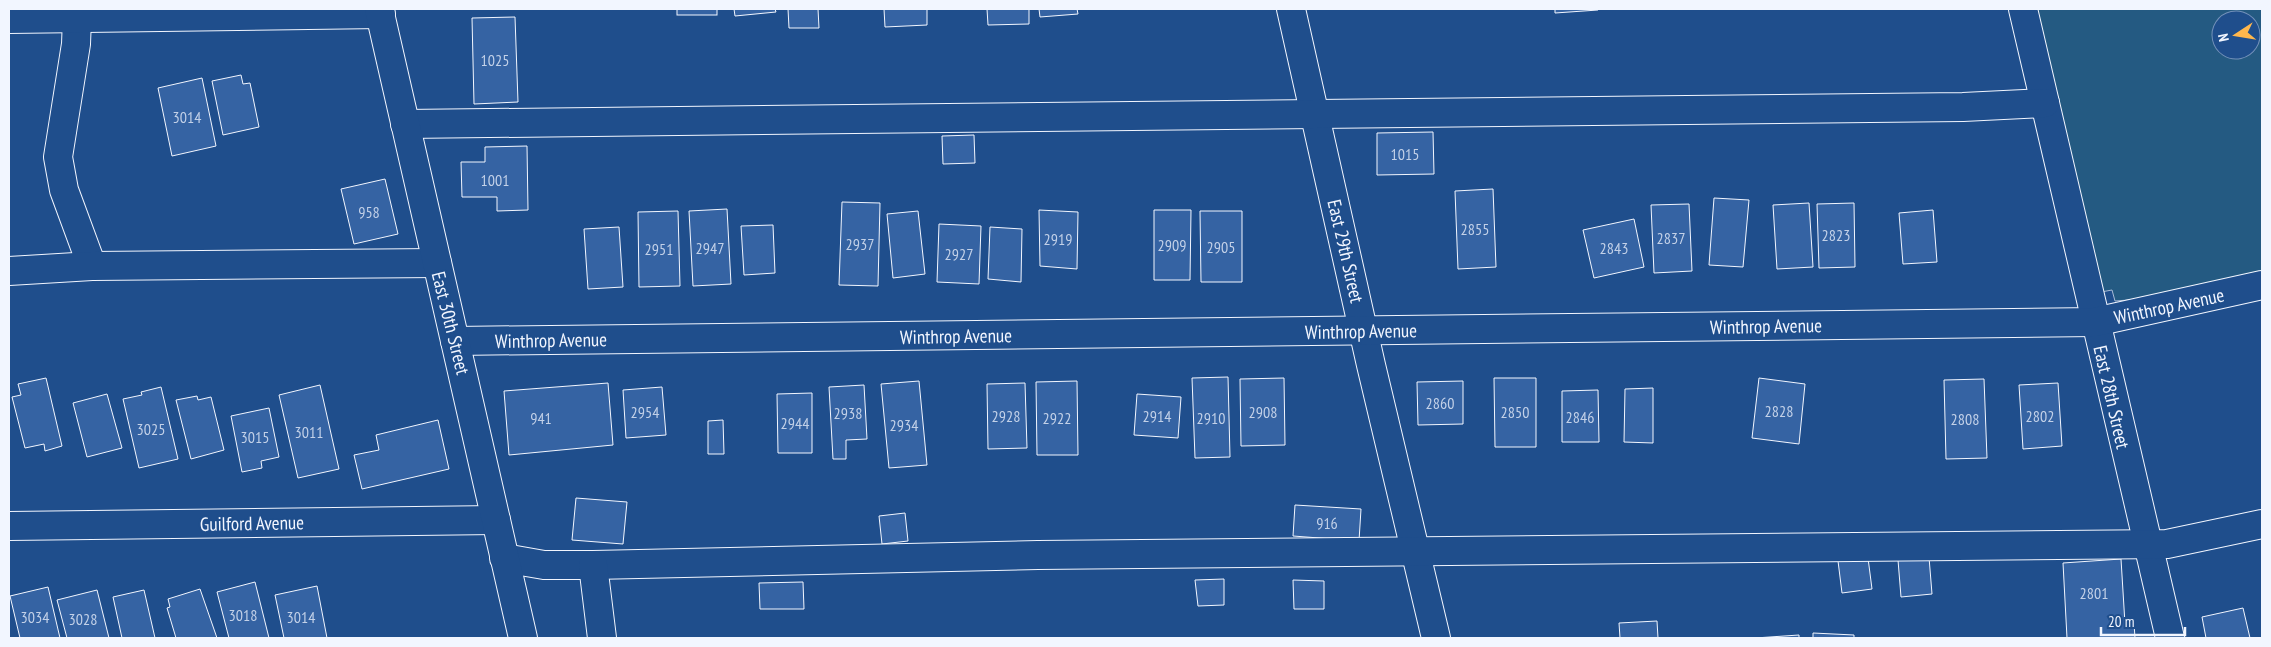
<svg xmlns="http://www.w3.org/2000/svg" width="2271" height="647" font-family="'PT Sans Narrow',sans-serif">
	<style>
		.green { fill: #245a82; stroke: #a8bbd7; fill-rule: evenodd }
		.building { fill: #3563a3; stroke: #f2f6ff }
		.lines { fill: none; stroke-linecap: round; stroke-linejoin: round }
		.minor-casing { stroke: #f2f6ff; stroke-width: 30 }
		.major-casing { stroke: #f2f6ff; stroke-width: 30 }
		.minor { stroke: #1f4e8c; stroke-width: 28 }
		.major { stroke: #1f4e8c; stroke-width: 28 }
		.labels { text-anchor: middle; dominant-baseline: central; stroke-width: 4; stroke-linejoin: round; paint-order: stroke }
		.number-label { font-size: 16px; fill: #c3d1e8 }
		.street-label { font-size: 19px; fill: #f2f6ff; stroke: #1f4e8c }
	</style>
	<rect width="100%" height="100%" fill="#1f4e8c"/>
	<path class="green" d="M2033,9H2262V273L2142,299L2115,301L2112,290L2101,292ZM2221,20H2251V50H2221Z"/>
	<g class="building">
		<rect x="677" y="9" width="40" height="6"/>
		<polygon points="734,9 775,9 776,12 735,16"/>
		<polygon points="788,9 818,9 819,28 789,28"/>
		<polygon points="884,9 931,9 927,9 927,25 885,27"/>
		<polygon points="987,9 1029,9 1029,24 988,25"/>
		<polygon points="1039,9 1077,9 1078,14 1040,17"/>
		<polygon points="1555,9 1598,9 1598,10 1555,13"/>
		<polygon points="515,17 518,102 474,104 472,18"/>
		<polygon points="241,75 243,84 250,83 259,127 223,135 212,81"/>
		<polygon points="202,78 216,146 172,156 158,88"/>
		<polygon points="1433,132 1434,174 1377,175 1377,133"/>
		<polygon points="974,135 975,163 943,164 942,136"/>
		<polygon points="527,146 528,210 497,211 497,197 462,197 461,162 485,162 485,147"/>
		<polygon points="385,179 398,234 354,244 341,189"/>
		<polygon points="1493,189 1496,267 1458,269 1455,191"/>
		<polygon points="1714,198 1749,200 1743,267 1709,265"/>
		<polygon points="842,202 880,203 878,286 839,285"/>
		<polygon points="1809,203 1813,267 1777,269 1773,205"/>
		<polygon points="1854,203 1855,267 1819,268 1817,204"/>
		<polygon points="1689,204 1692,271 1654,273 1651,205"/>
		<polygon points="727,209 731,284 693,286 689,211"/>
		<polygon points="1039,210 1078,212 1077,269 1040,266"/>
		<polygon points="1154,210 1191,210 1190,280 1154,280"/>
		<polygon points="1933,210 1937,262 1903,264 1899,213"/>
		<polygon points="678,211 680,286 639,287 638,212"/>
		<polygon points="918,211 925,274 893,278 887,214"/>
		<polygon points="1200,211 1242,211 1242,282 1201,282"/>
		<polygon points="1634,219 1644,267 1594,278 1583,230"/>
		<polygon points="939,224 981,226 979,284 937,282"/>
		<polygon points="773,225 775,273 744,275 741,226"/>
		<polygon points="619,227 623,287 588,289 584,229"/>
		<polygon points="990,227 1022,229 1021,282 988,279"/>
		<polygon points="1228,377 1230,457 1195,458 1192,378"/>
		<polygon points="46,378 62,446 45,451 44,444 25,448 12,397 21,395 18,384"/>
		<polygon points="1284,378 1285,445 1241,446 1240,379"/>
		<polygon points="1494,378 1536,378 1536,447 1495,447"/>
		<polygon points="1759,378 1805,384 1799,444 1752,438"/>
		<polygon points="1984,379 1987,458 1946,459 1944,380"/>
		<polygon points="919,381 927,465 889,468 881,384"/>
		<polygon points="1077,381 1078,455 1037,455 1036,382"/>
		<polygon points="1463,381 1463,424 1418,425 1417,382"/>
		<polygon points="608,383 613,445 509,455 504,391"/>
		<polygon points="1025,383 1027,448 988,449 987,384"/>
		<polygon points="2058,383 2062,446 2023,449 2019,385"/>
		<polygon points="320,385 339,469 298,478 279,395"/>
		<polygon points="864,385 867,439 846,440 846,459 833,459 829,387"/>
		<polygon points="161,387 178,459 139,468 123,399 142,395 141,392"/>
		<polygon points="662,387 666,435 626,438 623,390"/>
		<polygon points="1653,388 1653,443 1624,442 1625,389"/>
		<polygon points="1598,390 1599,442 1562,442 1562,391"/>
		<polygon points="812,393 812,453 778,453 777,394"/>
		<polygon points="107,394 122,448 87,457 73,403"/>
		<polygon points="1137,394 1181,397 1178,438 1134,435"/>
		<polygon points="197,396 198,400 211,397 224,450 191,459 176,400"/>
		<polygon points="269,408 279,457 261,461 262,468 242,472 231,416"/>
		<polygon points="438,420 449,469 362,489 354,455 379,450 376,435"/>
		<polygon points="723,420 724,454 708,454 708,421"/>
		<polygon points="576,498 627,502 623,544 572,540"/>
		<polygon points="1295,505 1361,509 1359,541 1293,536"/>
		<polygon points="905,513 908,541 882,544 879,516"/>
		<polygon points="1929,557 1932,594 1901,597 1898,560"/>
		<polygon points="1868,558 1872,589 1842,593 1838,561"/>
		<polygon points="2121,559 2125,624 2134,623 2135,638 2067,638 2063,563"/>
		<polygon points="1224,579 1224,605 1198,606 1195,580"/>
		<polygon points="1293,580 1324,581 1324,609 1294,609"/>
		<polygon points="255,582 269,638 229,638 217,592"/>
		<polygon points="803,582 804,609 760,609 759,583"/>
		<polygon points="317,586 327,638 284,638 275,595"/>
		<polygon points="48,587 60,638 20,638 10,596"/>
		<polygon points="200,589 217,638 176,638 167,608 170,607 168,599"/>
		<polygon points="97,590 109,638 67,638 57,600"/>
		<polygon points="144,590 155,638 122,638 113,597"/>
		<polygon points="2243,608 2250,638 2206,638 2202,617"/>
		<polygon points="1657,621 1658,638 1620,638 1619,623"/>
		<polygon points="1813,633 1854,635 1854,638 1813,638"/>
		<polygon points="1799,635 1799,638 1755,638"/>
	</g>
	<g class="lines">
		<defs>
			<g id="minor">
				<polyline points="1291,9 1371,365 1436,638"/>
				<polyline points="2023,9 2170,638"/>
				<polyline points="77,18 76,44 58,157 64,190 92,266"/>
				<polyline points="9,19 381,14"/>
				<polyline points="405,124 1963,107 2045,103"/>
				<polyline points="9,271 92,266 437,263"/>
				<polyline points="455,341 2095,322 2262,285"/>
				<polyline points="9,526 496,520"/>
				<polyline points="504,558 544,565 593,565 1038,555 2167,544 2262,524"/>
				<polyline points="593,565 602,638"/>
			</g>
			<polyline id="major" points="379,9 523,638"/>
		</defs>
		<use href="#minor" class="minor-casing"/>
		<use href="#major" class="major-casing"/>
		<use href="#minor" class="minor"/>
		<use href="#major" class="major"/>
	</g>
	<g class="labels">
		<g class="number-label">
			<text x="495" y="60">1025</text>
			<text x="187" y="117">3014</text>
			<text x="1405" y="154">1015</text>
			<text x="495" y="180">1001</text>
			<text x="369" y="212">958</text>
			<text x="1475" y="229">2855</text>
			<text x="1836" y="235">2823</text>
			<text x="1671" y="238">2837</text>
			<text x="1058" y="239">2919</text>
			<text x="860" y="244">2937</text>
			<text x="1172" y="245">2909</text>
			<text x="1221" y="247">2905</text>
			<text x="710" y="248">2947</text>
			<text x="1614" y="248">2843</text>
			<text x="659" y="249">2951</text>
			<text x="959" y="254">2927</text>
			<text x="1440" y="403">2860</text>
			<text x="1779" y="411">2828</text>
			<text x="645" y="412">2954</text>
			<text x="1263" y="412">2908</text>
			<text x="1515" y="412">2850</text>
			<text x="848" y="413">2938</text>
			<text x="1006" y="416">2928</text>
			<text x="1157" y="416">2914</text>
			<text x="2040" y="416">2802</text>
			<text x="1580" y="417">2846</text>
			<text x="541" y="418">941</text>
			<text x="1057" y="418">2922</text>
			<text x="1211" y="418">2910</text>
			<text x="1965" y="419">2808</text>
			<text x="795" y="423">2944</text>
			<text x="904" y="425">2934</text>
			<text x="151" y="429">3025</text>
			<text x="309" y="432">3011</text>
			<text x="255" y="437">3015</text>
			<text x="1327" y="523">916</text>
			<text x="2094" y="593">2801</text>
			<text x="243" y="615">3018</text>
			<text x="35" y="617">3034</text>
			<text x="301" y="617">3014</text>
			<text x="83" y="619">3028</text>
		</g>
		<g class="street-label">
			<text transform="translate(1346 251) rotate(77)">East 29th Street</text>
			<text transform="translate(2169 306) rotate(-12)">Winthrop Avenue</text>
			<text transform="translate(451 323) rotate(76)">East 30th Street</text>
			<text transform="translate(1766 326) rotate(-1)">Winthrop Avenue</text>
			<text transform="translate(1361 331) rotate(-1)">Winthrop Avenue</text>
			<text transform="translate(956 336) rotate(-1)">Winthrop Avenue</text>
			<text transform="translate(551 340) rotate(-1)">Winthrop Avenue</text>
			<text transform="translate(2112 397) rotate(77)">East 28th Street</text>
			<text transform="translate(252 523) rotate(-1)">Guilford Avenue</text>
		</g>
	</g>
	<rect width="2271" height="647" fill="none" stroke="#f2f6ff" stroke-width="20"/>
	<g transform="translate(2236 35) rotate(258)"><circle r="24" fill="#1f4e8c" stroke="#7391ba"/>
	<path d="M0-4L9 19L0 12L-9 19Z" fill="#ffb74d"/>
	<text y="-8" font-size="14" font-weight="bold" text-anchor="middle" fill="#f2f6ff">N</text>
	</g>
	<path d="M2101 627v8h84v-8" fill="none" stroke="#f2f6ff" stroke-width="2.5"/>
	<text x="2108" y="627" font-size="15" fill="#f2f6ff" stroke="#1f4e8c" stroke-width="4" paint-order="stroke">20 m</text>
</svg>
